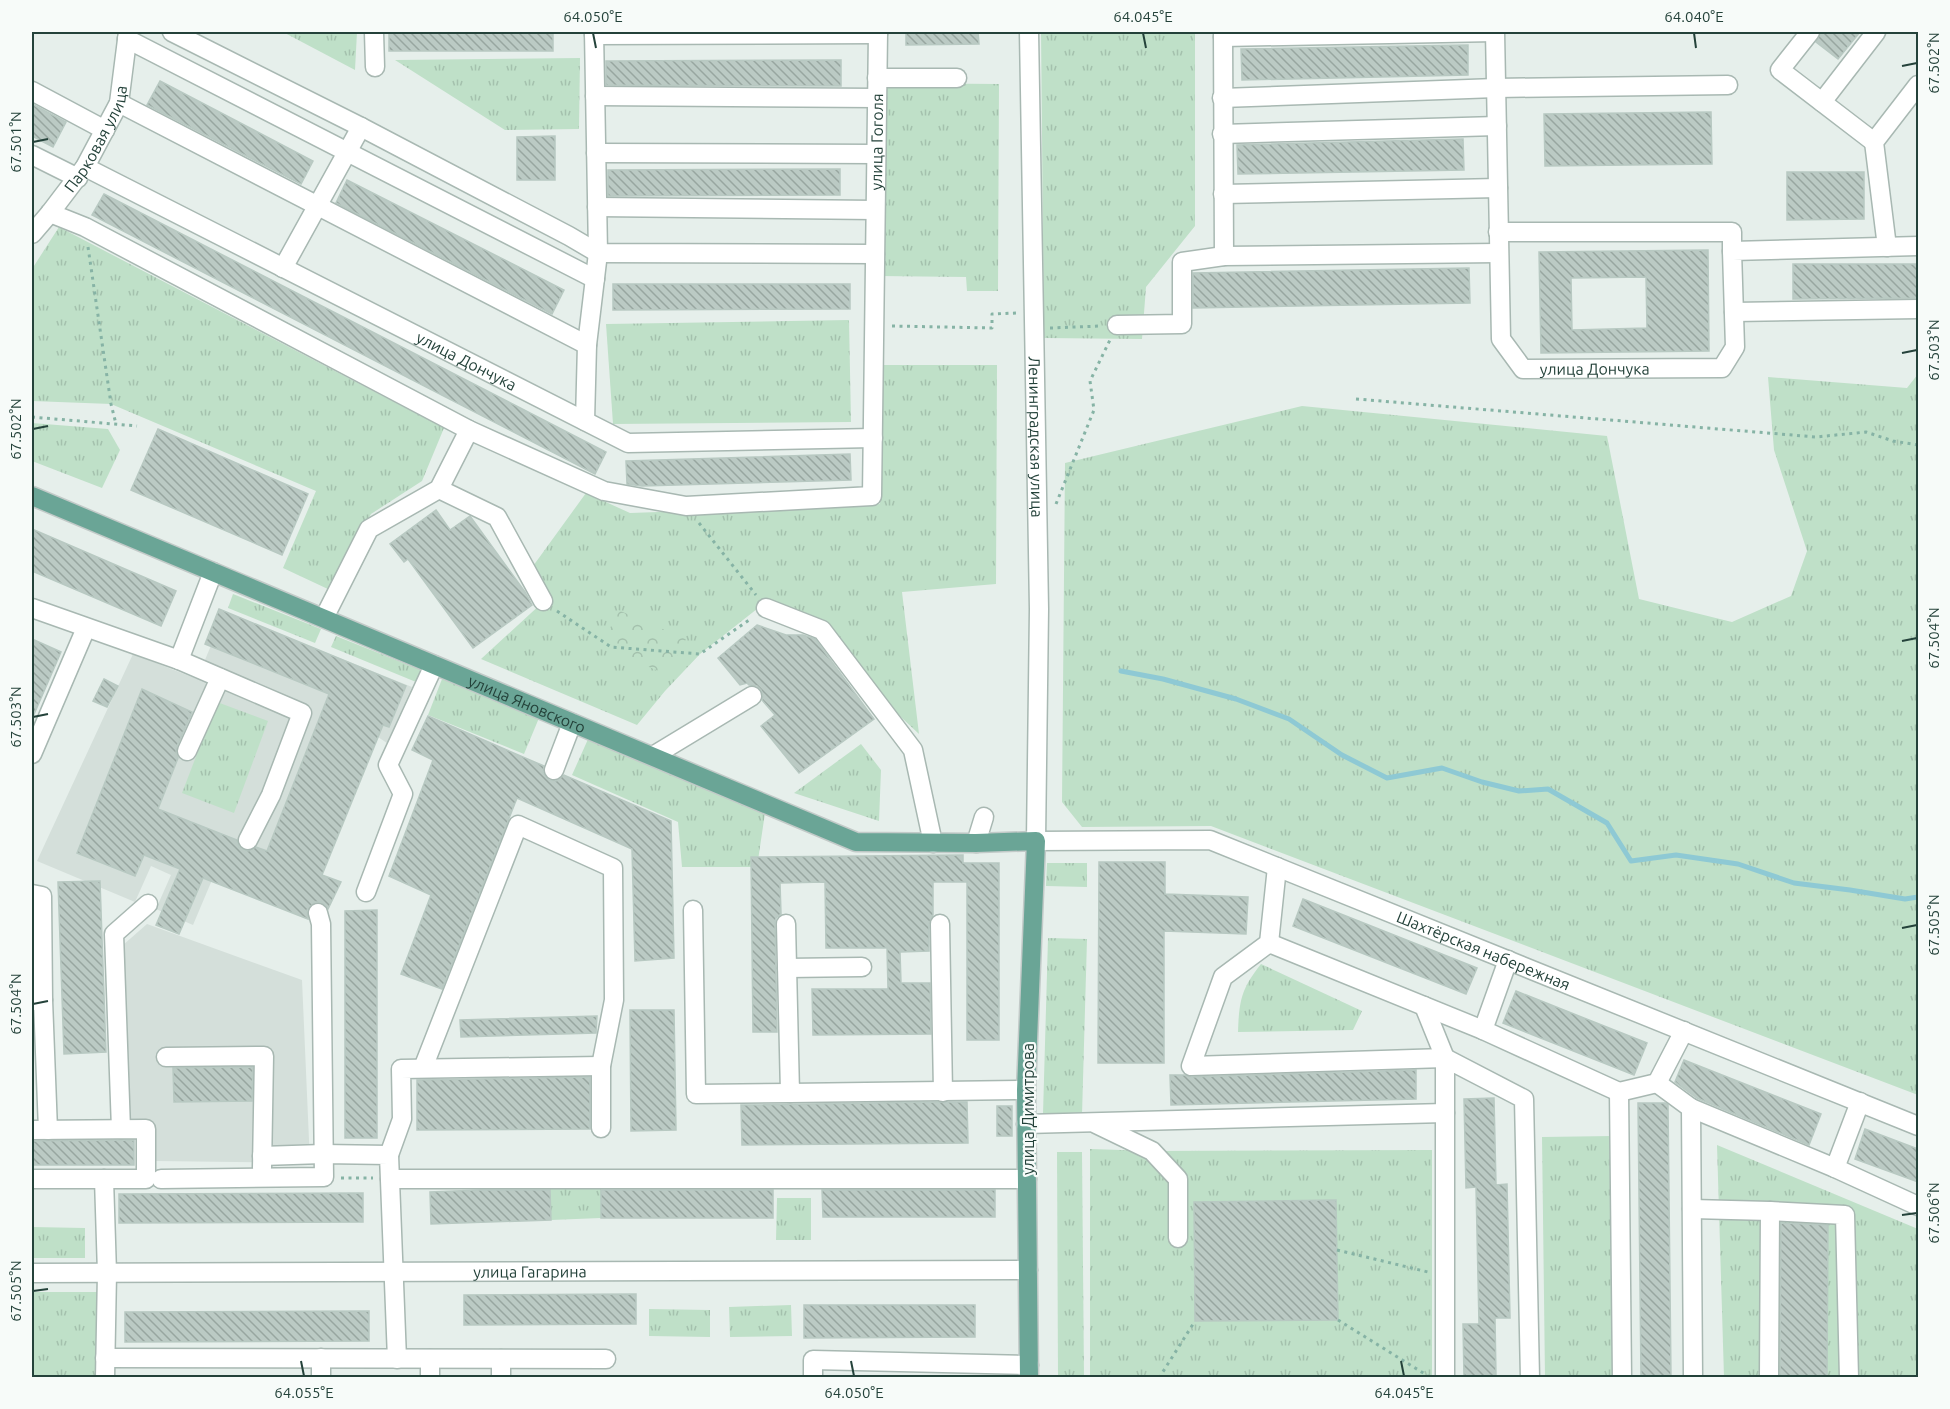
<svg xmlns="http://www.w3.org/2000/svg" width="1950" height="1409" font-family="Ubuntu,sans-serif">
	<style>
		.built { fill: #d4dfda }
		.grass { fill: url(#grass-tufts) }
		.park { fill: url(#park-crowns) }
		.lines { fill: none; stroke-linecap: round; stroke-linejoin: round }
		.stream { stroke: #8ec9d4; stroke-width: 5 }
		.building { fill: url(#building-back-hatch); stroke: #b8c9c2; stroke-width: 1.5; fill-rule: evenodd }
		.minor-casing { stroke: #a8b8b2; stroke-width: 21 }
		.major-casing { stroke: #c2cac8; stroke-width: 21 }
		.path { stroke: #86b3a5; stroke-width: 3; stroke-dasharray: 3 4.5; stroke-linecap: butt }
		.minor { stroke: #fff; stroke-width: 18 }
		.major { stroke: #6aa596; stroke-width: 18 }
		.ticks { fill: none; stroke: #24423a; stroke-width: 2 }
		.labels { text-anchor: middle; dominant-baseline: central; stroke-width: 4.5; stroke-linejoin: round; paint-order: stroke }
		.street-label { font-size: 16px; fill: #24423a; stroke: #f7fbf9 }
		.neatline { fill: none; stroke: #24423a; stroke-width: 2 }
		.ticks-label { font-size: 15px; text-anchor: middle; fill: #24423a }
	</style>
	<defs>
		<pattern id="grass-tufts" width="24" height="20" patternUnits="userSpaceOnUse" patternTransform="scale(1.5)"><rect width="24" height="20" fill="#bfe0c8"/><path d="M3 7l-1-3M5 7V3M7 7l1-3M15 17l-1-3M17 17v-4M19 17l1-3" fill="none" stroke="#a4c1ad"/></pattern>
		<pattern id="park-crowns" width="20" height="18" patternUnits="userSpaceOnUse" patternTransform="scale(1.5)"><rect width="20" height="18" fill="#bfe0c8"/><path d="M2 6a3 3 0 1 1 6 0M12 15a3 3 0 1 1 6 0" fill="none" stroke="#a4c1ad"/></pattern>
		<pattern id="building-back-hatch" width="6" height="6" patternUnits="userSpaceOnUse" patternTransform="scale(1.5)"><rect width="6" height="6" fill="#bbcac4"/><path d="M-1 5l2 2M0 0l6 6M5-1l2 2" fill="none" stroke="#98a6a0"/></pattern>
	</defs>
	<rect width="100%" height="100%" fill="#e6efeb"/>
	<g class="built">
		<polygon points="225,612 412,687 387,743 378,737 317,872 337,885 321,924 212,880 193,925 156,909 171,875 151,866 135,902 37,861 133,654 197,679"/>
		<polygon points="147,924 302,980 310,1163 155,1161 154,1124 128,1120 123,945"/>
	</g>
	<g class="grass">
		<polygon points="283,32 357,32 355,70"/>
		<polygon points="1041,32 1195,32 1195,226 1146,287 1142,339 1044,338"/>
		<polygon points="580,58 579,129 505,130 395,60"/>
		<polygon points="881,83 999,84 998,291 967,291 966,277 879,276"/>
		<polygon points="59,227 444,428 422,481 371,514 330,590 283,568 316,491 111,404 32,401 32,269"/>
		<polygon points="849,320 851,422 613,424 606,324"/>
		<polygon points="882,365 997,365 996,584 902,592 919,734 888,705 830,627 762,605 700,654 665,691 637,725 481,659 543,602 528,573 586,493 630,513 880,504"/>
		<polygon points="1918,374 1918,1095 1211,826 1082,827 1062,802 1065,463 1302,406 1607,436 1639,599 1732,622 1791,596 1807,551 1774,450 1768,377 1907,388"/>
		<polygon points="32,423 108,429 120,450 102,488 32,461"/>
		<polygon points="233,594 321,629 315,643 228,608"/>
		<polygon points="336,636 421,670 416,682 331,647"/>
		<polygon points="442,679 539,718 524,754 428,715"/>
		<polygon points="217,702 268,721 234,813 182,793"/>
		<polygon points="589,737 765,813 757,867 682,867 678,822 572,775"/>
		<polygon points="861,744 881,770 879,821 794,793"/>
		<polygon points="1047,863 1087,863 1087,887 1046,886"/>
		<polygon points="1048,938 1087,939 1082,1115 1043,1114"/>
		<path d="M1261,964L1362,1011L1353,1030L1238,1032C1239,1001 1241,989 1261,964Z"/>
		<polygon points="1612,1136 1615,1377 1545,1377 1542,1137"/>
		<polygon points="1717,1145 1918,1229 1918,1377 1724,1377"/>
		<polygon points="1090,1149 1152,1151 1432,1150 1432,1377 1090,1378"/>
		<polygon points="1057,1152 1082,1152 1084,1377 1058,1377"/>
		<polygon points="601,1187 601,1218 551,1220 550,1188"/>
		<polygon points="777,1198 811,1198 811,1240 776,1240"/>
		<polygon points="32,1227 85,1228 85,1258 32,1258"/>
		<polygon points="32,1292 99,1292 97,1377 32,1377"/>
		<polygon points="791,1305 792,1336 730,1337 729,1307"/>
		<polygon points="649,1309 710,1310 710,1337 649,1336"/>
	</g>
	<polygon class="park" points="618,610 686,639 668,675 602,647"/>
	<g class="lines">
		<polyline class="stream" points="1121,671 1163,679 1236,699 1289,719 1342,755 1387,778 1442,768 1482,782 1519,791 1548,789 1607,823 1631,861 1676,855 1738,864 1794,883 1850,890 1905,899 1918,897"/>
	</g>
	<g class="building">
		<rect x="389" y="32" width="164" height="19"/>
		<polygon points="906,32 978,32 979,44 906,45"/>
		<polygon points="1821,32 1860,32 1838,59 1816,42"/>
		<polygon points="1468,45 1468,75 1242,80 1241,49"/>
		<polygon points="841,60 841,86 606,85 606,61"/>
		<polygon points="160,81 313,161 301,184 147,105"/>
		<polygon points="32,104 66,122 53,147 32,136"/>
		<polygon points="1711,112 1712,164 1545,166 1544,114"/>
		<polygon points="555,136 555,180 517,180 517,137"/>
		<polygon points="1463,139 1464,170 1238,174 1237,145"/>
		<polygon points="840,169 840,195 608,196 608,170"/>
		<polygon points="1787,172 1864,172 1864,219 1787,220"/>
		<polygon points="347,180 564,290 552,314 336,203"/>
		<polygon points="104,194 606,452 595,474 92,215"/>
		<path d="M1708,250L1709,351L1541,353L1539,252ZM1646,277L1647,328L1572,330L1571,278Z"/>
		<polygon points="1793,264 1918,264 1918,298 1793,299"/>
		<polygon points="1469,268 1470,303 1193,308 1193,273"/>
		<polygon points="613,284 850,284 850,309 613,310"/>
		<polygon points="158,429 308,494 282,555 131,490"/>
		<polygon points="850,454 851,480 642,486 627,484 626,461"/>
		<polygon points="436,510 450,530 470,516 525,592 532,605 473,648 408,559 404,562 390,544"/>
		<polygon points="32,529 176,591 161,626 32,571"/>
		<polygon points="219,609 406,686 389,727 383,725 322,875 341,882 328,909 321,902 315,902 307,910 308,919 203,878 179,934 156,925 180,869 144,855 135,876 77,853 142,689 192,712 177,746 176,753 178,758 158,809 237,840 239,847 248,851 256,847 267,851 329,694 205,644"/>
		<polygon points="757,625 786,635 803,635 815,639 874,719 799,773 761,726 775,715 762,700 763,695 761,690 757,686 749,685 747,683 740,685 718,658"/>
		<polygon points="32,639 61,652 32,719"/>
		<polygon points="104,679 118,686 107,707 93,701"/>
		<polygon points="428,716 544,766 543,772 549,780 556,781 564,775 671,821 674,958 635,961 632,849 517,798 442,989 401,974 431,895 389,876 433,760 412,750"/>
		<polygon points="963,855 963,863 999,863 999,1040 967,1040 967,882 933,882 933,915 929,924 929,951 900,952 901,983 930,983 931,1034 813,1035 812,989 888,989 887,948 826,948 825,882 780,883 781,914 776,918 775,924 777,1032 753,1032 751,857"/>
		<polygon points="1099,862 1165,862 1165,894 1248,897 1246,934 1164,931 1164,1063 1098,1063"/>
		<polygon points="100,881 106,1052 64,1054 58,882"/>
		<polygon points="1303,899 1477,968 1466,994 1293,926"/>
		<polygon points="377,910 377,1138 345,1138 345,911"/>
		<polygon points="1516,991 1647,1043 1634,1075 1503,1023"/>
		<polygon points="630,1010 674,1010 676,1130 631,1131"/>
		<polygon points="597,1016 596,1033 461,1037 460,1020"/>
		<polygon points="1684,1060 1821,1114 1809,1145 1697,1098 1675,1082"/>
		<polygon points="253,1067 252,1101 174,1102 173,1068"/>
		<polygon points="1416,1070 1416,1099 1171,1105 1170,1075 1184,1075 1191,1077"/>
		<polygon points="590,1077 590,1129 417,1130 417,1080"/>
		<polygon points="1494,1098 1496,1185 1507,1184 1510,1318 1495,1318 1496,1377 1464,1377 1463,1324 1479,1324 1476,1187 1466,1188 1464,1099"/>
		<polygon points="939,1102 967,1102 968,1143 742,1145 741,1105"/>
		<polygon points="1638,1103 1665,1103 1668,1105 1671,1377 1641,1377"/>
		<rect x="997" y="1106" width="15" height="30"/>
		<polygon points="1865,1129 1918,1149 1918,1182 1855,1159"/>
		<polygon points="134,1140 134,1165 32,1165 32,1141"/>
		<polygon points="480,1190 550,1190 551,1220 431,1224 430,1192"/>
		<rect x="601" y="1190" width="172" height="28"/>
		<polygon points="822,1190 995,1190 995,1217 823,1217"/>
		<polygon points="363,1193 363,1222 119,1223 119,1194"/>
		<polygon points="1336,1200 1338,1320 1195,1321 1194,1202"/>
		<polygon points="1781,1223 1828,1225 1827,1377 1780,1377"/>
		<polygon points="636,1294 636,1324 464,1325 464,1295"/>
		<polygon points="804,1305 975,1305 975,1337 804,1338"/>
		<polygon points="369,1311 369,1341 125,1342 125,1312"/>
	</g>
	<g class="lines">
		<defs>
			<g id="minor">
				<polyline points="172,32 361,127 569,236 598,253 875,254"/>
				<polyline points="374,32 375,67"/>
				<path id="s1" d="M1029,32L1039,609L1036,841L1210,840L1918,1126"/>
				<polyline points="1223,32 1224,256"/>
				<path id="s2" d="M1495,32L1501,339L1523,369L1722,368L1735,347L1732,251L1918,246"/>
				<polyline points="1810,32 1780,70 1874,142"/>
				<polyline points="594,35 878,34"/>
				<polyline points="1223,37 1495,32"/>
				<polyline points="127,39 595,279"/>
				<polyline points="877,78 957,78"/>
				<polyline points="32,91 105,130"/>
				<polyline points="595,96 877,98"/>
				<polyline points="1222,98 1496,88 1728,85"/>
				<polyline points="1822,102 1876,32"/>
				<polyline points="119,103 587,345"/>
				<polyline points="1222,134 1497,126"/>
				<polyline points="596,153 876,154"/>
				<polyline points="32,155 78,178"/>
				<path id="s3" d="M85,167L628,443L873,438"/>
				<polyline points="1223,194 1498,188"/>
				<polyline points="597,207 875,210"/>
				<path id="s4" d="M50,213L85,227L469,430L604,491L686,506L872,496L878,32"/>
				<polyline points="1498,232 1732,232 1732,251"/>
				<path id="s5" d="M32,234L50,213L85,167L119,103L128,32"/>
				<polyline points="1887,247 1874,142 1918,85"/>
				<polyline points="283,268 361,127"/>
				<polyline points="1734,312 1918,309"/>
				<polyline points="1117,325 1182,324 1182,262 1224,256 1498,253"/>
				<polyline points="585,421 587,345 598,253 594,32"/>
				<polyline points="439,489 497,517 543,601"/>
				<polyline points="32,608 179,660 302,713 271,795 248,840"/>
				<polyline points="766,608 822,630 913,750 933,843"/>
				<polyline points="324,618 369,529 439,489 469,430"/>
				<polyline points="179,660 213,572"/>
				<polyline points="187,751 220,678"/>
				<polyline points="32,754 86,628"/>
				<polyline points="653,756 752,696"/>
				<polyline points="554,770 572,723"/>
				<polyline points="976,843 984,817"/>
				<polyline points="1277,867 1269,943 1223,977 1191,1066 1445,1058 1524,1099 1530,1378"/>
				<polyline points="366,892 403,794 388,765 434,665"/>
				<polyline points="32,894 42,896 43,1000"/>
				<polyline points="693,910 696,1094 790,1093"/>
				<polyline points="786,924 790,1093 1026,1090"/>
				<polyline points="940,924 943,1092"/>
				<polyline points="1269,943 1483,1030 1619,1092 1657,1083 1684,1031"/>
				<polyline points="787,968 862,967"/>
				<polyline points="32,1001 43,1000 48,1130"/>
				<polyline points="1424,1006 1445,1058 1445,1378"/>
				<polyline points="1483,1030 1508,960"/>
				<polyline points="166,1057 264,1056 262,1168"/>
				<polyline points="423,1068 518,825 613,868 614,1000 601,1066 601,1128"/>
				<polyline points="1657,1083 1691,1108 1693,1378"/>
				<polyline points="1619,1092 1622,1378"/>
				<polyline points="1691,1108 1835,1168 1918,1206"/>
				<polyline points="1026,1124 1445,1113"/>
				<polyline points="1096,1124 1152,1151 1178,1179 1178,1238"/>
				<polyline points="121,1129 114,934 148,904"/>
				<polyline points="32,1130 146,1129 146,1179 32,1179"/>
				<polyline points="389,1155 402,1119 401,1069 601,1066"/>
				<polyline points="262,1156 323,1154 389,1155 397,1359"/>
				<polyline points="1835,1168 1860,1102"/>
				<polyline points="104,1179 107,1273 105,1378"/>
				<polyline points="161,1179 324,1177 321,924 318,913"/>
				<polyline points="390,1179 1027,1179"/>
				<polyline points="1692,1209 1770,1211 1845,1215 1849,1378"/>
				<path id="s6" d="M32,1273L1028,1270"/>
				<polyline points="105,1358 606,1359"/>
				<polyline points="321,1358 321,1378"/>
				<polyline points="430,1359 430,1378"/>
				<polyline points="501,1378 501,1359"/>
				<polyline points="813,1378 813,1360 1029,1365"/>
				<polyline points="1769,1378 1770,1211"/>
			</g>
			<g id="major">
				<path id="s7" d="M32,496L856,842L976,843L1036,841L1026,1090L1029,1378"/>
			</g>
		</defs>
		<use href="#minor" class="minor-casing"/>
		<use href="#major" class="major-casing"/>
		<g class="path">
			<polyline points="88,247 111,404 116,424"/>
			<polyline points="892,326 992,328 992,314 1016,313 1016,315"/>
			<polyline points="1050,328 1100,326"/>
			<polyline points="1356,399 1816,437 1866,432 1893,441 1918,445"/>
			<polyline points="32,417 137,426"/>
			<polyline points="1056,504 1094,410 1090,381 1110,340"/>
			<polyline points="699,523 756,595"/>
			<polyline points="557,611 611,647 700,654 752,618"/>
			<polyline points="341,1178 373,1178"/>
			<polyline points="1337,1250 1428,1272"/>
			<polyline points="1338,1320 1428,1376"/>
			<polyline points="1159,1378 1195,1321"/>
		</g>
		<use href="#minor" class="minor"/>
		<use href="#major" class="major"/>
	</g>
	<path class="ticks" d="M593,33L596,48M1143,33L1146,48M1694,33L1696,48M1902,66L1917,63M33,142L48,139M1902,353L1917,350M33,429L48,426M1902,641L1917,638M33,717L48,714M1902,928L1917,925M33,1004L48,1001M1902,1215L1917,1213M33,1291L48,1289M301,1361L304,1376M851,1361L854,1376M1401,1361L1404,1376"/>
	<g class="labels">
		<g class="street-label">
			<text stroke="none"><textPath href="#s5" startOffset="116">Парковая улица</textPath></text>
			<text stroke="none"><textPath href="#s4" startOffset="1244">улица Гоголя</textPath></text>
			<text stroke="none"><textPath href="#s3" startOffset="428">улица Дончука</textPath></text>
			<text stroke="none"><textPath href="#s2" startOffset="416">улица Дончука</textPath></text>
			<text stroke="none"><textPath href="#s1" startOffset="405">Ленинградская улица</textPath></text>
			<text stroke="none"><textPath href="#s7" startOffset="537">улица Яновского</textPath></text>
			<text stroke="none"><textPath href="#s1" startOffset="1278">Шахтёрская набережная</textPath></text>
			<text transform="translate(1028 1109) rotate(-90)">улица Димитрова</text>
			<text stroke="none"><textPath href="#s6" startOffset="498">улица Гагарина</textPath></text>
		</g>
	</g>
	<rect width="1950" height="1409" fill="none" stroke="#f7fbf9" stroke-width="66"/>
	<rect x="33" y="33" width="1884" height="1343" class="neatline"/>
	<g class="ticks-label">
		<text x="593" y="22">64.050°E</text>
		<text x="1143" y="22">64.045°E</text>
		<text x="1694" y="22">64.040°E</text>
		<text transform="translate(1934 63) rotate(-90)" y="5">67.502°N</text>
		<text transform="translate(16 142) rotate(-90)" y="5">67.501°N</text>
		<text transform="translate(1934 350) rotate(-90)" y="5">67.503°N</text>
		<text transform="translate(16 429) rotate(-90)" y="5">67.502°N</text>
		<text transform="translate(1934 638) rotate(-90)" y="5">67.504°N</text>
		<text transform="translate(16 717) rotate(-90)" y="5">67.503°N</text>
		<text transform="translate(1934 925) rotate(-90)" y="5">67.505°N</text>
		<text transform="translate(16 1004) rotate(-90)" y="5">67.504°N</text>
		<text transform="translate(1934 1213) rotate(-90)" y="5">67.506°N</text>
		<text transform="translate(16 1291) rotate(-90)" y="5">67.505°N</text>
		<text x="304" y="1398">64.055°E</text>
		<text x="854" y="1398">64.050°E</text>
		<text x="1404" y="1398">64.045°E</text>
	</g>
</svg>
